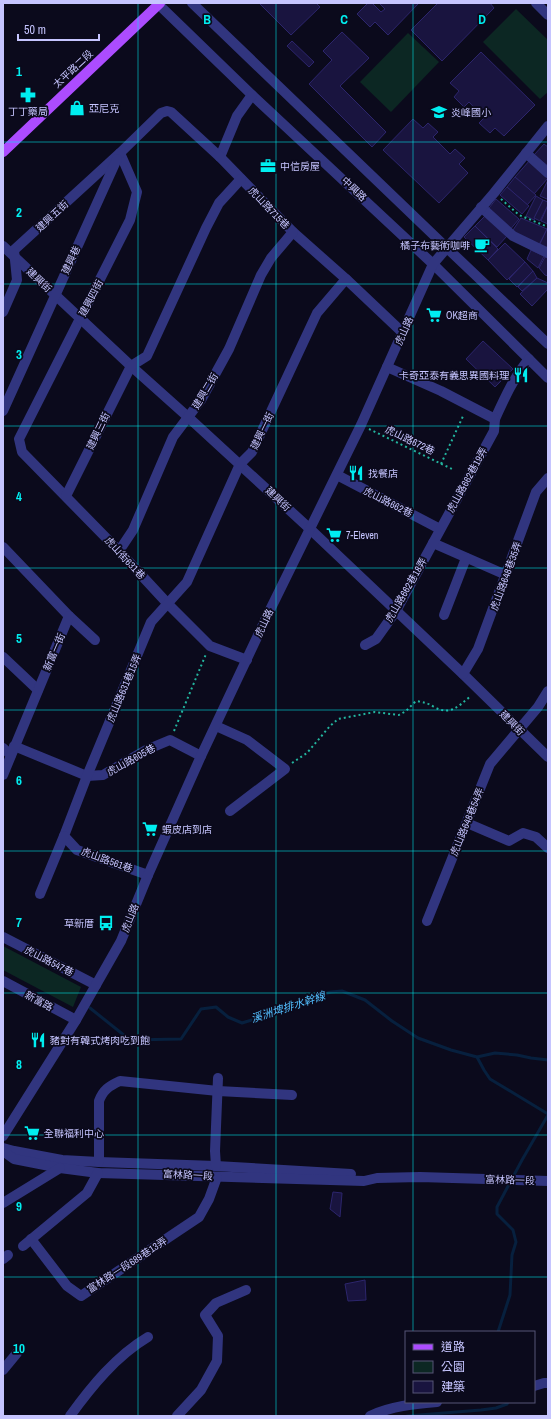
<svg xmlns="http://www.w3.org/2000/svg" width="551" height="1419" font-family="'Archivo Narrow','Noto Sans TC',sans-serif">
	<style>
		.green { fill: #0c2723 }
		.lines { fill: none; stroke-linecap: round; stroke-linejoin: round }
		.stream { stroke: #07203e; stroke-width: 3 }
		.building { fill: #19143f; stroke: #2c256c }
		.path { stroke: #23b49e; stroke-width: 2; stroke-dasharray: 2 3; stroke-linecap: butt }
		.minor { stroke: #31357f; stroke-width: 10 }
		.major { stroke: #ac4cff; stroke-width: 10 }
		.grid { fill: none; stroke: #00eef0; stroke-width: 1; stroke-opacity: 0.55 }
		.labels { text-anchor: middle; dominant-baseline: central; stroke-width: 3.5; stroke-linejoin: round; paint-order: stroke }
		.street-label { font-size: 10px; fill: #c6c5ff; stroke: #0b0a1c }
		.poi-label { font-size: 10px; fill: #c6c5ff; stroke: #0b0a1c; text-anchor: start }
		.water-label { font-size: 11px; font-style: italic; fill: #53bfff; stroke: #0b0a1c }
		.grid-label { font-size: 13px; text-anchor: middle; font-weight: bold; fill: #00eef0; stroke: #0b0a1c; stroke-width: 3.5; stroke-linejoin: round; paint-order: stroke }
	</style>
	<rect width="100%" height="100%" fill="#0b0a1c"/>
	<g class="green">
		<polygon points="516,9 548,40 548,92 540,99 483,42"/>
		<polygon points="408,33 439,62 391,112 360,82"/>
		<polygon points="3,946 81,987 73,1007 3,970"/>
	</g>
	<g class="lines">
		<g class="stream">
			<polyline points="90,1008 130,1040 181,1039 201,1009 216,1007 228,1017 242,1023 255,1019 315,997 331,992 342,991 365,1000 392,1021 418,1038 451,1050 477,1057 495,1053 517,1055 531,1058 548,1060"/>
			<polyline points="477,1057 484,1070 490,1079 548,1114"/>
			<polyline points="498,1332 510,1295 512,1255 516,1242 513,1230 497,1214 497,1207 522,1160 548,1115"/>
			<polyline points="407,1416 481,1410 496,1408 507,1404 508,1402"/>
		</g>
	</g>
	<g class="building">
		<polygon points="259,3 316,3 320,7 291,35"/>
		<polygon points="368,3 372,3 381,12 385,9 379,3 419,3 388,35 375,22 370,27 357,14"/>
		<polygon points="438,3 490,3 494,8 442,61 411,30"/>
		<polygon points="342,32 369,58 340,86 386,132 372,147 309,84 332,60 323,51"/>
		<polygon points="292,41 314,62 309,67 287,46"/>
		<polygon points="481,52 535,105 504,136 495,128 490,133 479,123 484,118 469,102 464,107 454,97 459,91 450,83"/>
		<polygon points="413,119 423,128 428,123 438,132 433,137 450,154 455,149 465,158 459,164 468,173 439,203 383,150"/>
		<polygon points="544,144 548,147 548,166 534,155"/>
		<polygon points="530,160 548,176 548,178 534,194 515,177"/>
		<polygon points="515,177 536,195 527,205 507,187"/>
		<polygon points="548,180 548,198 547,199 540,196"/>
		<polygon points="507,187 529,206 522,214 500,195"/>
		<polygon points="536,196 543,200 534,220 526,216"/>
		<polygon points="496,199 519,219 509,231 486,212"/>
		<polygon points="543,200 548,202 548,205 540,221 534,218"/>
		<polygon points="548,205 548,224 541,221"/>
		<polygon points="485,216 507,236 497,247 475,226"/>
		<polygon points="521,218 547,229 539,245 511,233"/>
		<polygon points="475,226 498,249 488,260 464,237"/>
		<polygon points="547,229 548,229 548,245 546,249 539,246"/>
		<polygon points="505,243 525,262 507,280 488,260"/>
		<polygon points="531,250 544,256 538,268 527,259"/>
		<polygon points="545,257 548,258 548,276 545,275 539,268"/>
		<polygon points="525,262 533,271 517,287 509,279"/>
		<polygon points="533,271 537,278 522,291 518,287"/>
		<polygon points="537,278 548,283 548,289 532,306 520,294"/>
		<polygon points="483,341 513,369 495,387 466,359"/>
		<polygon points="333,1192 342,1193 340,1217 330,1209"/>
		<polygon points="365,1280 366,1300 348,1301 345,1284"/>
	</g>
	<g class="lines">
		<g class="path">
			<polyline points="501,199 519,215 548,227"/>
			<polyline points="369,429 452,469"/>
			<polyline points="441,464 464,414"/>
			<polyline points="174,731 206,654"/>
			<path d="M292,763L307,753L330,726L338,719L375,712L399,715L406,711L416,701C423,702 428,703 434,707C451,716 458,706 471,696"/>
		</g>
		<g class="minor">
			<polyline points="157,3 252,95 433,264 548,378"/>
			<polyline points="192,3 447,248 548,344"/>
			<polyline points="536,3 548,15"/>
			<polyline points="120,153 137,192 130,220 19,439 22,452 119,551 168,604 210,646 247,660"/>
			<polyline points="526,153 548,173"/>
			<polyline points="220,157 237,116 252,95"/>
			<polyline points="481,207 513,236 548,253"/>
			<polyline points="3,246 131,366 188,417 310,529 463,674 548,757"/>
			<polyline points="3,312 17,280 14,250 120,153 161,113 167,111 171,112 220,157 293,232 346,279 403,333"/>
			<polyline points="3,411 117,159"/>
			<path d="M495,419C505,397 514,377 529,359"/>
			<polyline points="337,475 440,529"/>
			<polyline points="66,496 131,366 147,356 206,228 219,203 241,179"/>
			<polyline points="433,543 506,575"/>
			<polyline points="3,547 69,616 95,640"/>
			<polyline points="119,551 133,530 173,437 201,400 229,349 261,275 271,258 293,232"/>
			<polyline points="444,615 466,558"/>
			<polyline points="365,645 376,639 396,611 494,431 495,419 441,391 387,367"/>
			<polyline points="3,657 38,690"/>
			<polyline points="463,674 478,649 536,492 548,478"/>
			<polyline points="216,726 247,740 285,769 230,811"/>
			<polyline points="14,746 87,776 103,775 146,750 170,740 201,756"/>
			<polyline points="3,748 11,755"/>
			<polyline points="3,775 69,616"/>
			<polyline points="467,823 509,841 523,833 536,837 548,848"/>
			<polyline points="148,875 77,850 64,836 87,776 151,622 187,582 240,464 252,452 317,313 346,279"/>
			<polyline points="40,894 64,836"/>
			<polyline points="427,921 490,764 538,707 548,691"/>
			<polyline points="3,937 96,985"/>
			<polyline points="3,981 76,1020"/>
			<polyline points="3,1136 76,1020 121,941 148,875 201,756 268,614 361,425 433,264 494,193 548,126"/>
			<polyline points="3,1148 14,1151 62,1160 99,1162 216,1166 351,1174"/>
			<polyline points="3,1151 14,1159 60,1168 98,1173 364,1181 377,1178 420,1177 548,1181"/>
			<path d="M99,1162V1101C103,1090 109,1086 120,1081L218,1091L292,1095"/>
			<polyline points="216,1166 215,1151 218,1078"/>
			<polyline points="3,1203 60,1168"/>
			<polyline points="31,1239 67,1286 81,1296 199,1217 209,1199 217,1177"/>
			<polyline points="23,1246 87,1193 98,1173"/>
			<polyline points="3,1259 8,1255"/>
			<polyline points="3,1370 17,1353"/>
			<polyline points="534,1386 544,1383 548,1383"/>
			<path d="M70,1416C91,1387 116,1356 148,1337"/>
			<polyline points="177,1416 201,1390 217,1361 218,1336 205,1315 216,1303 246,1290"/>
			<path d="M370,1416C391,1406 414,1404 437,1402"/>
		</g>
		<polyline class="major" points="3,152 160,3"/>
	</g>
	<path class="grid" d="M138,3V1416M276,3V1416M413,3V1332M3,142H548M3,284H548M3,426H548M3,568H548M3,710H548M3,851H548M3,993H548M3,1135H548M3,1277H548M413,1402V1416"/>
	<defs>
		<symbol id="pharmacy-bare" viewBox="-9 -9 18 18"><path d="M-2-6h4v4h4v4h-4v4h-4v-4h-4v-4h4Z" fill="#00eef0" stroke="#0b0a1c" stroke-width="2.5" paint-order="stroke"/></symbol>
		<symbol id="shop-bare" viewBox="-9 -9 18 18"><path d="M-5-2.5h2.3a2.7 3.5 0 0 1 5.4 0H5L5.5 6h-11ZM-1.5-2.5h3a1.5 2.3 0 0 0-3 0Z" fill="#00eef0" stroke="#0b0a1c" stroke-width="2.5" paint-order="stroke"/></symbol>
		<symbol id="school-bare" viewBox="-9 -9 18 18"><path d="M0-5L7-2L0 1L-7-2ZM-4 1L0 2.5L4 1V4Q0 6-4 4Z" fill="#00eef0" stroke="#0b0a1c" stroke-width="2.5" paint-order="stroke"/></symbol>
		<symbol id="office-bare" viewBox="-9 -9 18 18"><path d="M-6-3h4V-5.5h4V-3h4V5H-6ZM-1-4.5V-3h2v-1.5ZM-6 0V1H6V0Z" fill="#00eef0" stroke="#0b0a1c" stroke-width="2.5" paint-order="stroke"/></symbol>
		<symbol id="cafe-bare" viewBox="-9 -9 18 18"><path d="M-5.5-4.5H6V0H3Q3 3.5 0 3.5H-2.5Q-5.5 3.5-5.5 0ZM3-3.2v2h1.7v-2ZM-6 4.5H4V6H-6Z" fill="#00eef0" stroke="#0b0a1c" stroke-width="2.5" paint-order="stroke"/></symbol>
		<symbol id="supermarket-bare" viewBox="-9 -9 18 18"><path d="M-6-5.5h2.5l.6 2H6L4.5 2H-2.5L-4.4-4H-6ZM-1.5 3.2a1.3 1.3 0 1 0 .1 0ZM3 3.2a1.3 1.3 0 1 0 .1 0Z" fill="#00eef0" stroke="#0b0a1c" stroke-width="2.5" paint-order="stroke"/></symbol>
		<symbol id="restaurant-bare" viewBox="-9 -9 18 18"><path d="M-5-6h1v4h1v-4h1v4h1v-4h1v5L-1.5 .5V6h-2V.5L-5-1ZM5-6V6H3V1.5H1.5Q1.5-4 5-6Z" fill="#00eef0" stroke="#0b0a1c" stroke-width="2.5" paint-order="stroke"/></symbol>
		<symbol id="bus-bare" viewBox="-9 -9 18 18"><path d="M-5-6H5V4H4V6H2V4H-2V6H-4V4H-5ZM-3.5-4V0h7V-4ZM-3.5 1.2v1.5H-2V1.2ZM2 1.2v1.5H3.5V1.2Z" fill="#00eef0" stroke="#0b0a1c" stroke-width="2.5" paint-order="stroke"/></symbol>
	</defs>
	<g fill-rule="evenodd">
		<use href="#pharmacy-bare" x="17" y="84" width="22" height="22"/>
		<use href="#shop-bare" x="66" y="97" width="22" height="22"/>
		<use href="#school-bare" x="428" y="101" width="22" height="22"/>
		<use href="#office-bare" x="257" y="155" width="22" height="22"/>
		<use href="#cafe-bare" x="471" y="234" width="22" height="22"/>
		<use href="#supermarket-bare" x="423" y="304" width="22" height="22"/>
		<use href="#restaurant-bare" x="510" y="364" width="22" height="22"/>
		<use href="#restaurant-bare" x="345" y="462" width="22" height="22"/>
		<use href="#supermarket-bare" x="323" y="524" width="22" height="22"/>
		<use href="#supermarket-bare" x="139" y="818" width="22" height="22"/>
		<use href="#bus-bare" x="95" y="912" width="22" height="22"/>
		<use href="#restaurant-bare" x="27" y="1029" width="22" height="22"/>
		<use href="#supermarket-bare" x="21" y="1122" width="22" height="22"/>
	</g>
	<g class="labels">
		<g class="street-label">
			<text transform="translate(73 69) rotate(-43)">太平路二段</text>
			<text transform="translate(354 189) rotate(43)">中興路</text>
			<text transform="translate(269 208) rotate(46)">虎山路715巷</text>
			<text transform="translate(52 216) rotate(-43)">建興五街</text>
			<text transform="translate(71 260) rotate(-65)">建興巷</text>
			<text transform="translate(39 280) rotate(43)">建興街</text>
			<text transform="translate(91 298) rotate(-62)">建興四街</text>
			<text transform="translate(404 331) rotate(-66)">虎山路</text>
			<text transform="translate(205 391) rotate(-59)">建興二街</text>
			<text transform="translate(98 431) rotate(-64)">建興三街</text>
			<text transform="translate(262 431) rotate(-64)">建興一街</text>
			<text transform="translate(410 440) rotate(26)">虎山路672巷</text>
			<text transform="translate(467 480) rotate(-61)">虎山路662巷19弄</text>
			<text transform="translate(278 499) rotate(43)">建興街</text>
			<text transform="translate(388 502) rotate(27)">虎山路662巷</text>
			<text transform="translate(125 558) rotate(47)">虎山街631巷</text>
			<text transform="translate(506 576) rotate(-70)">虎山路648巷35弄</text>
			<text transform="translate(406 590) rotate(-60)">虎山路662巷18弄</text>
			<text transform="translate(264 623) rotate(-65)">虎山路</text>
			<text transform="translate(54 652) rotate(-67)">新富一街</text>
			<text transform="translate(124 688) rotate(-67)">虎山路631巷15弄</text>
			<text transform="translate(512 723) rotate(45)">建興街</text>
			<text transform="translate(131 760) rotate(-29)">虎山路605巷</text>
			<text transform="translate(467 822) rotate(-68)">虎山路648巷54弄</text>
			<text transform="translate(107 860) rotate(20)">虎山路561巷</text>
			<text transform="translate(130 918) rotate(-68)">虎山路</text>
			<text transform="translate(49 961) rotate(27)">虎山路547巷</text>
			<text transform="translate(39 1001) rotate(28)">新富路</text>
			<text transform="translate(188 1175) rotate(3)">富林路一段</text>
			<text transform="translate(510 1180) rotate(2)">富林路一段</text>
			<text transform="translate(127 1265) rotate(-33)">富林路一段689巷13弄</text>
		</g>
		<g class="poi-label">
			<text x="89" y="108">亞尼克</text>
			<text x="28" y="111" text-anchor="middle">丁丁藥局</text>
			<text x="451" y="112">炎峰國小</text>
			<text x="280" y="166">中信房屋</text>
			<text x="470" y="245" text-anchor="end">橘子布藝術咖啡</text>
			<text x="446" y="315">OK超商</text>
			<text x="509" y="375" text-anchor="end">卡奇亞泰有義思異國料理</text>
			<text x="368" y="473">找餐店</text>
			<text x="346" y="535">7-Eleven</text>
			<text x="162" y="829">蝦皮店到店</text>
			<text x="94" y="923" text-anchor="end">草新厝</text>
			<text x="50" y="1040">豬對有韓式烤肉吃到飽</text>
			<text x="44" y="1133">全聯福利中心</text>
		</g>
		<g class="water-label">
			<text transform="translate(288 1007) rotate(-18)">溪洲埤排水幹線</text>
		</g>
	</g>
	<g class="grid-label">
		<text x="207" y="24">B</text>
		<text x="344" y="24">C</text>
		<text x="482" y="24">D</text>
		<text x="19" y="76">1</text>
		<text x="19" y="217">2</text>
		<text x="19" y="359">3</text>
		<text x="19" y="501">4</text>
		<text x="19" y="643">5</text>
		<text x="19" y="785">6</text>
		<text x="19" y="927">7</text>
		<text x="19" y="1069">8</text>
		<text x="19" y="1211">9</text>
		<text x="19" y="1353">10</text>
	</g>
	<rect width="551" height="1419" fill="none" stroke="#c6c5ff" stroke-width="8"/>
	<rect x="405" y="1331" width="130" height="72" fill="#0b0a1c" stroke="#565577"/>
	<rect x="413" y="1344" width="20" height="6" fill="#ac4cff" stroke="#565577"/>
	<text x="441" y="1351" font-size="12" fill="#c6c5ff">道路</text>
	<rect x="413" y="1361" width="20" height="12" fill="#0c2723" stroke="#565577"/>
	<text x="441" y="1371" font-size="12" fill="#c6c5ff">公園</text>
	<rect x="413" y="1381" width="20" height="12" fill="#19143f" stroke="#565577"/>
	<text x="441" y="1391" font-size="12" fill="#c6c5ff">建築</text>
	<path d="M18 34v6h81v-6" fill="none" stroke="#c6c5ff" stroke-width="2"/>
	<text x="24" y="34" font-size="12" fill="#c6c5ff" stroke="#0b0a1c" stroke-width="3" paint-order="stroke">50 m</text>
</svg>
